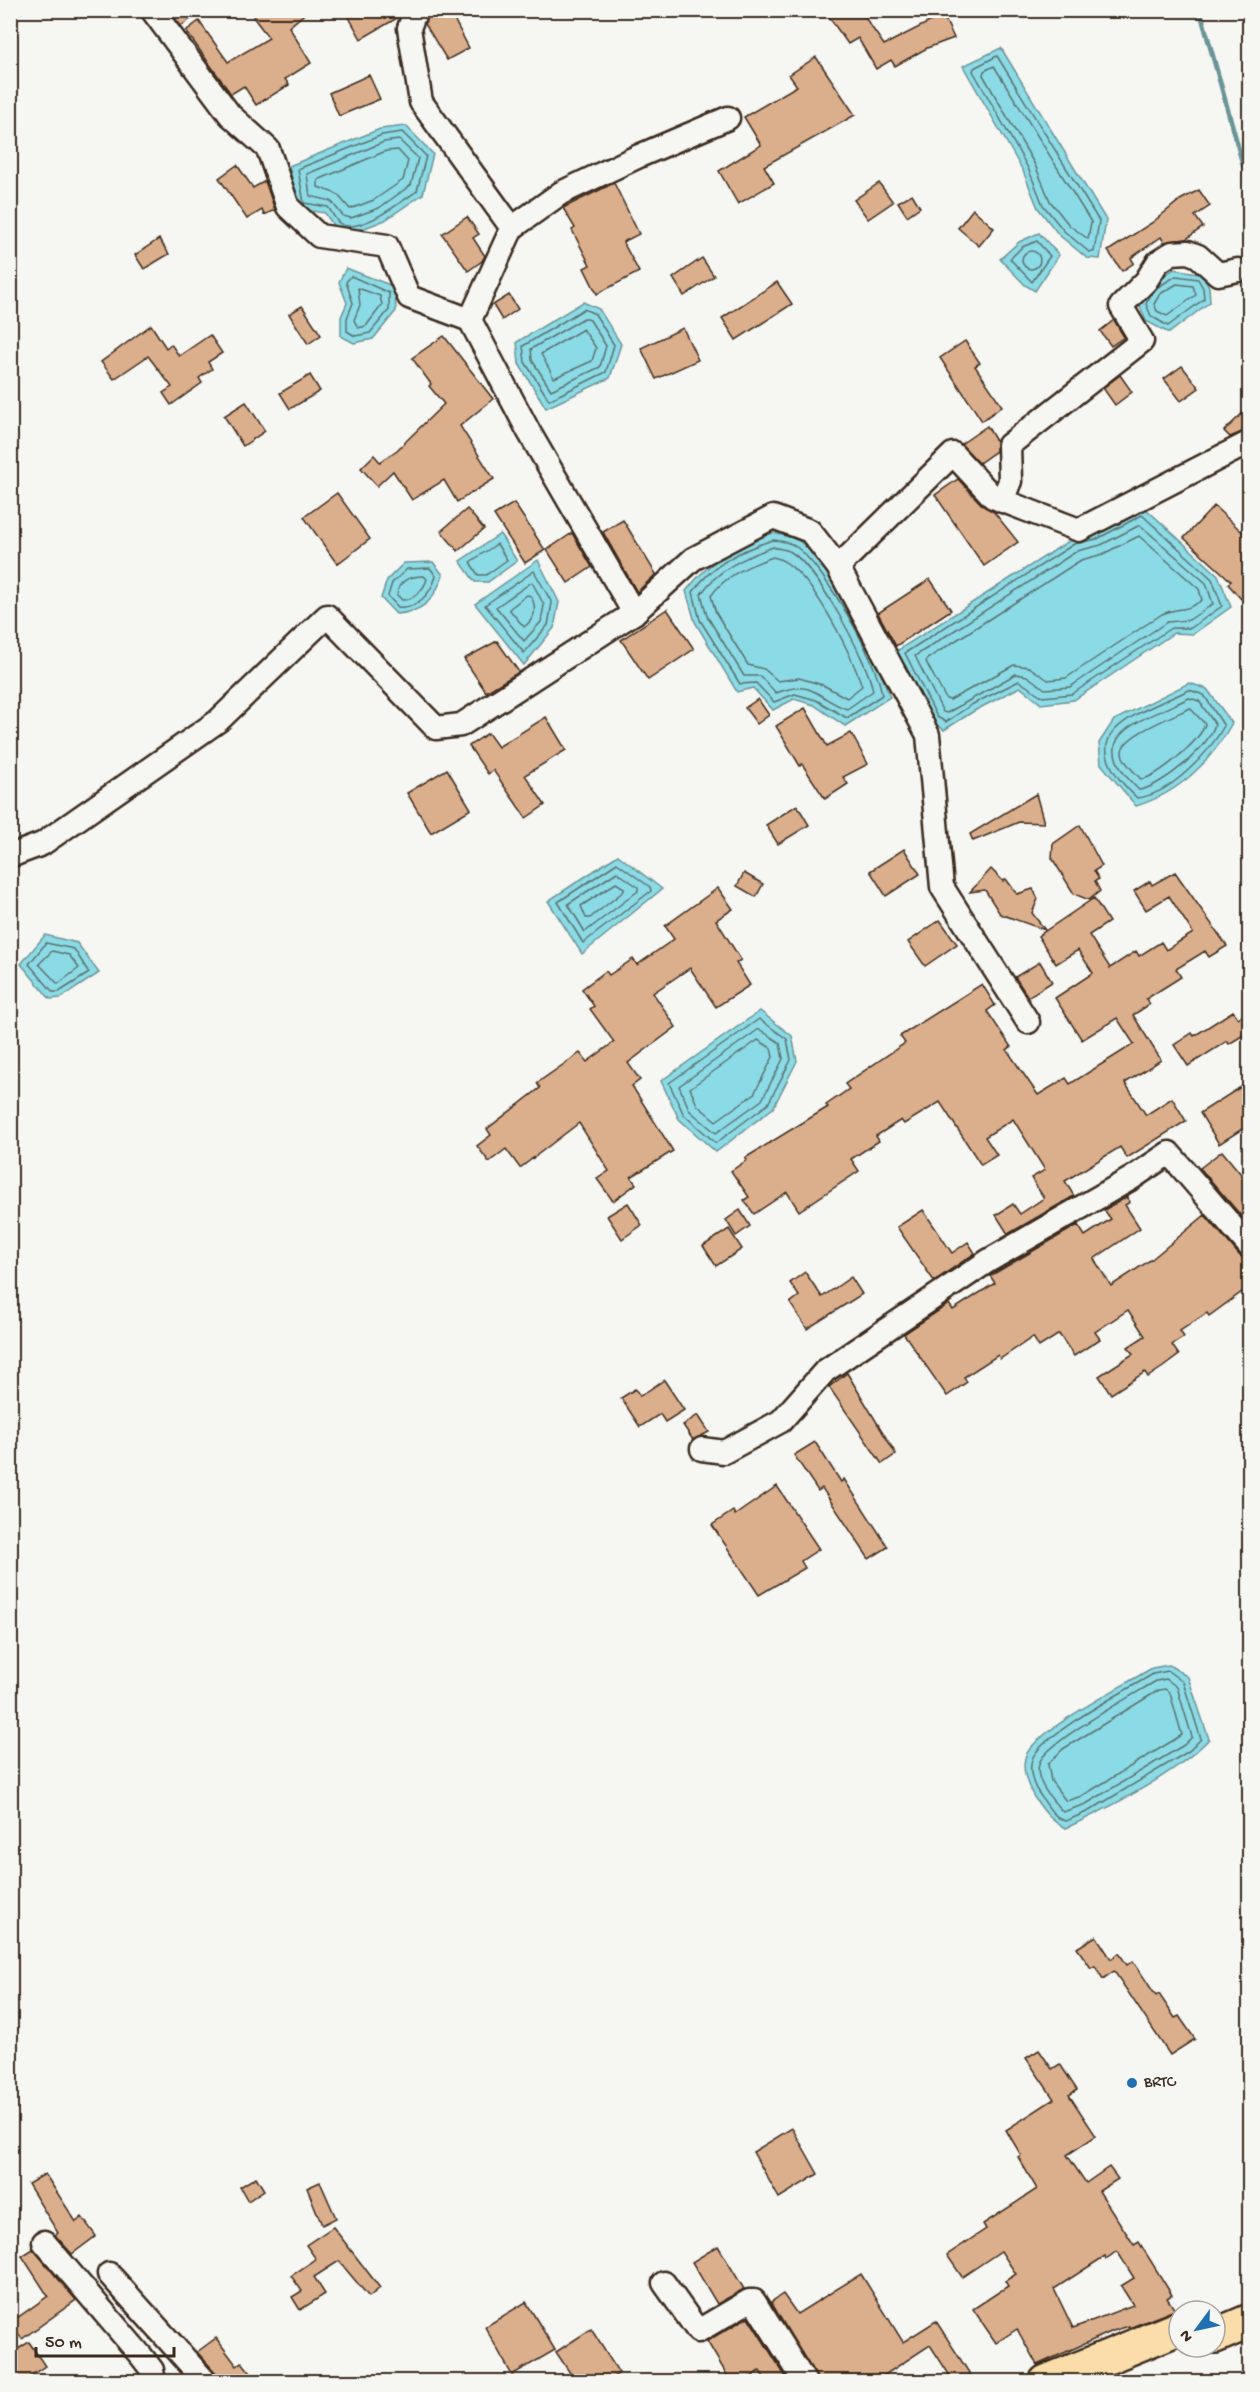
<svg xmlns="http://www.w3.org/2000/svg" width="1260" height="2392" font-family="'Gochi Hand',sans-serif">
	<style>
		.water { fill: #8bdbe7; stroke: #6b9497; stroke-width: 1.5 }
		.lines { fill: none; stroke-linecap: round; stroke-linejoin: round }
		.shore { stroke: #5b716e; stroke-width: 1.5 }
		.stream { stroke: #6b9497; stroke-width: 5 }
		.building { fill: #dbae8c; stroke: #3b2a1e; stroke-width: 1.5; fill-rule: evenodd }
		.minor-casing { stroke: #3b2a1e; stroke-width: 27 }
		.highway-casing { stroke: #3b2a1e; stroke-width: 38 }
		.minor { stroke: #f6f6f2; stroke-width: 22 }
		.highway { stroke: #faddab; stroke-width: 33 }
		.poi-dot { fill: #1f6fb2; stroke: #f6f6f2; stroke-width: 2 }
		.labels { text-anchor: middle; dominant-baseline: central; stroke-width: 4.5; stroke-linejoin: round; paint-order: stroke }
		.poi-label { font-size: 16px; fill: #3b2a1e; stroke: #f6f6f2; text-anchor: start }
	</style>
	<rect width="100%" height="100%" fill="#f6f6f2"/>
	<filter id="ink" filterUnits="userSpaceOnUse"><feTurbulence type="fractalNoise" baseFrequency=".0167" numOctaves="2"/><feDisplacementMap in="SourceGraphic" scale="12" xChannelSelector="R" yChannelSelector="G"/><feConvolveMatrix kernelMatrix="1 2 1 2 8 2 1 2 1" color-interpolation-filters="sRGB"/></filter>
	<g filter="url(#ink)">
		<g class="water">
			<polygon points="1001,48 1106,220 1100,259 1087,258 1059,235 1038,208 1023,171 963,66"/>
			<polygon points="406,126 433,154 423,194 385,220 352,233 335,228 325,213 299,209 289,166 380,129"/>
			<polygon points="1039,233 1059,255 1035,291 1025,285 1000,259 1019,242"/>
			<polygon points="346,268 395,287 396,311 373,339 354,343 341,336 341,317 347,303 339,282"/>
			<polygon points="1174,269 1203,274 1209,287 1210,302 1169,333 1146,321 1139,304 1150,284"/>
			<polygon points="583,302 599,309 621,344 610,378 546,408 519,364 517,342"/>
			<polygon points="1144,507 1218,575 1231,607 1193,634 1174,633 1074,700 1041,704 1020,687 974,711 944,730 932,721 895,652 1072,539"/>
			<path d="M773,533C781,535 792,536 799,541C840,572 873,649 890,697L845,726L814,705L794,699L773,710L753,688L737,692L695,622L686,591C712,558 733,547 773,533Z"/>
			<polygon points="500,534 517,561 488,582 475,582 460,561"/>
			<polygon points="538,560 559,602 554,628 524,665 475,604"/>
			<path d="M433,562L443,575C434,600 424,612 396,614L381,598L387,580L404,563Z"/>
			<path d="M1189,683L1207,689L1232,723C1211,762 1179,793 1136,806L1101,764L1099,743L1114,720Z"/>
			<polygon points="618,855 662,889 582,954 548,901"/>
			<polygon points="45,935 77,943 99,973 61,998 50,999 21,964"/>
			<polygon points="760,1011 792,1036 797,1061 773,1108 716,1152 679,1119 661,1081"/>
			<path d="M1169,1665L1188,1677L1209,1739C1175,1775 1111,1807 1066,1828C1051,1822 1043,1810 1034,1797C1027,1785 1020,1766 1027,1753C1042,1727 1123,1686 1152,1668Z"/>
		</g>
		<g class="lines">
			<g class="shore">
				<polygon points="997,56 1099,221 1094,252 1089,252 1064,231 1043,205 1028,168 973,71 974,68"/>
				<polygon points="994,66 1091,222 1088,239 1069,225 1050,201 1035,165 983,75 984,71"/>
				<path d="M402,132L426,156L417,191C401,202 358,236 339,223C335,220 332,212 328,207L304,203L298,169L382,135Z"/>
				<polygon points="399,140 418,158 411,185 379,208 351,218 343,216 331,201 310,196 307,174 384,142"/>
				<polygon points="398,150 408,161 403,180 374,200 350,209 337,194 318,187 318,180 386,151"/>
				<polygon points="1037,241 1050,256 1032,282 1010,259 1022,247"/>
				<circle cx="1031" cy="260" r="9"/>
				<polygon points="351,276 389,293 389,310 370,333 355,336 347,331 347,318 353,303 346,282"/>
				<polygon points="1177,284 1193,286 1196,295 1167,316 1157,311 1154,304 1160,294"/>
				<polygon points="358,288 380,296 382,305 366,326 358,328 354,320 360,305"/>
				<polyline points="1152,293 1146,304 1151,316 1168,326 1204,299 1203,288 1198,279 1176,276 1158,287"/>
				<polygon points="584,309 595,314 614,345 606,372 549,400 525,362 523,346"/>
				<polygon points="584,318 590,320 606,346 600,367 551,390 532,360 531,349"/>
				<polygon points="583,329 596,348 592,361 554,378 541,354"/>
				<polygon points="1142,515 1212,579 1222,606 1191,628 1171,628 1072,694 1043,697 1019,681 971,705 946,722 937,717 905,653 1074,544 1097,539"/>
				<polygon points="1140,525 1206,583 1213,604 1189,620 1167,622 1070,687 1045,689 1027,676 1016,674 947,713 943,712 915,656 1077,551 1101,545"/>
				<path d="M1139,536L1199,589L1202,600C1182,614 1180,606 1162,614L1066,678L1048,680L1029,667L1014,665L950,700L946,699L926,662L927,659L1081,560L1103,554Z"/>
				<path d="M773,540C780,541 790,542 795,546C823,565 878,661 882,695L847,718L816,700L795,694L774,702L756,683L740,684L700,620L693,592C712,564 741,550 773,540Z"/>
				<polygon points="497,544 507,560 486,575 478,575 470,562"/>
				<path d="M773,547C778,549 786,549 791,552C817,568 868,661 873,691L847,709C815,699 817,678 776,693L760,676H744L707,616L701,594C718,569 745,557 773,547Z"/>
				<path d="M773,557C808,563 851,653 862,686L847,698L823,685L799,678L778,681L764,669L748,665L716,613L711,596C725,575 750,565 773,557Z"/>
				<path d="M430,568L436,576C431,594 417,609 398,607L388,596L392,583L407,569Z"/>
				<polygon points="534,571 552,603 548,625 524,653 485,605"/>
				<path d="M424,576L427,579C424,590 413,600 402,600L397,595C398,580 411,576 424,576Z"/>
				<polygon points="532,582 544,605 541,622 524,641 496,607"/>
				<path d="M527,595L531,596C537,608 535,619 524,627L509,609Z"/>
				<path d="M1189,690L1204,695L1224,726C1209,753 1170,795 1137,798C1067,732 1132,717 1189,690Z"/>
				<path d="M1189,698L1199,701L1215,724C1210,746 1162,787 1139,790C1079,733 1143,721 1189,698Z"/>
				<path d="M1190,708L1205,724C1201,740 1157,778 1141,779C1135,773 1123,762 1122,753C1120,736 1176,715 1190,708Z"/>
				<polygon points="617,863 650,887 651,891 583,943 558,902"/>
				<polygon points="617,872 638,887 638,891 585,932 568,904"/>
				<polygon points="616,883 624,888 624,891 590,918 586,918 581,906"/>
				<polygon points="46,943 74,949 89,973 59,992 53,992 29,964"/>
				<polygon points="52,951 69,955 79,968 58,984 39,964"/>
				<polygon points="759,1019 787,1039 791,1060 768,1104 716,1143 684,1115 669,1083"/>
				<polygon points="759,1029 780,1043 783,1059 762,1100 716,1133 690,1111 679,1086"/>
				<polygon points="758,1040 771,1048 773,1057 754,1094 716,1121 697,1105 690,1088"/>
				<path d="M1168,1671L1183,1682L1201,1739L1189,1751L1089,1811L1066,1821C1053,1818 1046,1803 1038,1792C1032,1783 1028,1767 1033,1757C1045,1733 1127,1690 1153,1674Z"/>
				<path d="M1166,1679L1177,1687L1192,1737L1184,1745L1086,1804L1063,1812C1053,1801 1034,1781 1039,1764C1043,1744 1135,1694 1156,1681Z"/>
				<polygon points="1165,1689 1170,1693 1182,1735 1082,1796 1066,1801 1051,1781 1048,1764 1063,1749 1159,1690"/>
			</g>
			<polyline class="stream" points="1200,10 1245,172 1250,238"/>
		</g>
		<g class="building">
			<polygon points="169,10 203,10 181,26"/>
			<polygon points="261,10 309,10 289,27 311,63 285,79 289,85 256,105 244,86 231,94 186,31 199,21 228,62 269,38 253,17"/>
			<polygon points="345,10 401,10 399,17 361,39"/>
			<polygon points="429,10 473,10 455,21 469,48 447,60 425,24"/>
			<polygon points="824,10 860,10 884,45 943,15 954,38 927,48 895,66 891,60 876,69 858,38 848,44"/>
			<polygon points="816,57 855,115 764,166 774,183 738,204 719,171 761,145 744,117 797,86 789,75"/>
			<polygon points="369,75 380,99 339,116 329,93"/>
			<polygon points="237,165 253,188 265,181 275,210 264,215 262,210 247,219 219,178"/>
			<polygon points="614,183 639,234 623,242 639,272 597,294 584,268 590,265 572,230 575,228 563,208"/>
			<polygon points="879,183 893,202 868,219 854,200"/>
			<polygon points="1199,190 1210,206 1195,216 1203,227 1186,239 1164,242 1161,237 1131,258 1134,263 1122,271 1108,251 1153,222 1180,200"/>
			<polygon points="912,194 920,207 907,216 898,202"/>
			<polygon points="973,209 994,228 979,246 958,228"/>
			<polygon points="467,217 479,234 473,238 485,256 482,261 468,271 442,234"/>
			<polygon points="159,239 169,254 144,269 135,255"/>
			<polygon points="702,258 714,276 684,296 673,278"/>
			<polygon points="777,282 792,304 736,340 722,318"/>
			<polygon points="509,295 518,309 502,320 493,305"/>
			<polygon points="302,306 321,335 308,344 289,314"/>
			<polygon points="1114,320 1124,337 1111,346 1100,331"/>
			<polygon points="151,325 166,348 171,344 179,356 210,335 222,353 208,362 212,369 199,378 202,383 171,405 163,393 172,387 148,356 114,379 101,362"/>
			<polygon points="683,328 698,360 656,379 641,348"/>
			<polygon points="444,336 493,399 460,426 494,479 457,502 444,480 412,500 393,471 377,486 361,468 374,455 380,462 397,450 444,404 429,386 431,384 412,358"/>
			<polygon points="965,341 980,363 975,366 1002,406 982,421 940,358"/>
			<polygon points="1182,366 1199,388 1181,401 1164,379"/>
			<polygon points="310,375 320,391 290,409 280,393"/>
			<polygon points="1120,375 1132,392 1115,405 1103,388"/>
			<polygon points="246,402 265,431 243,446 224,416"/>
			<polygon points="1250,406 1250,429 1230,437 1224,431"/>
			<polygon points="987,426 996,441 996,451 979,463 961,444"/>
			<polygon points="958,479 983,506 994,512 1018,542 984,566 935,495"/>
			<polygon points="337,493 370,539 337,564 304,517"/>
			<polygon points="514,503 545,550 525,563 494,515"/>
			<polygon points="1214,506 1250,539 1250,592 1241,599 1228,584 1231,581 1184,538"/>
			<polygon points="467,509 484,529 458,551 441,531"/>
			<polygon points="623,520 656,574 637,592 603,532"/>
			<polygon points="572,533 592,567 568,583 547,550"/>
			<polygon points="930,579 951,610 896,646 878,613"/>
			<polygon points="667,609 694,649 648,680 621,640"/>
			<polygon points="497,641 519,672 486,692 464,659"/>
			<polygon points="758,699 769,715 757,724 745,708"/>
			<polygon points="805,708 827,746 851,733 868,764 843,777 848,784 825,799 802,764 800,766 776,726"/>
			<polygon points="546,717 566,750 525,775 545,805 526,818 493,770 488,774 469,746 488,733 498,747"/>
			<polygon points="447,769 471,809 431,833 407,793"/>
			<polygon points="1036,794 1044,823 1019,822 973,841 970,834"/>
			<polygon points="797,805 809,825 778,844 766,825"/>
			<polygon points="1080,825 1102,866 1094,871 1099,879 1095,881 1100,891 1089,900 1074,894 1052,858 1053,844"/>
			<polygon points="904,849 920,874 886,896 870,871"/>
			<polygon points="991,869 1003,881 1006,879 1017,894 1033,889 1038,899 1032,913 1045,930 1000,914 985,890 970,892"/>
			<polygon points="1175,872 1227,946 1209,957 1205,951 1176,969 1181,977 1146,999 1150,1004 1133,1015 1161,1060 1125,1083 1146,1115 1172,1098 1186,1121 1127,1158 1120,1147 1065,1181 1074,1196 1008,1234 996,1215 1013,1204 1020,1214 1044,1198 1031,1178 1045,1170 1013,1119 985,1137 997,1155 981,1165 940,1102 904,1124 901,1120 876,1136 879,1141 851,1159 859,1171 799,1211 787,1192 754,1214 744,1200 749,1197 731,1171 747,1160 745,1158 828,1107 826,1105 849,1089 845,1084 905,1043 900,1036 982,984 995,1005 987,1011 1011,1047 1007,1050 1038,1095 1066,1078 1070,1084 1134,1044 1117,1018 1082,1040 1055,998 1093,973 1078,950 1056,964 1038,936 1094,898 1109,922 1089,935 1110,968 1136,951 1139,956 1161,942 1166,950 1193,933 1169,896 1146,910 1134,891 1150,881 1152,885"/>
			<polygon points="744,873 763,884 756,897 737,886"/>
			<polygon points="718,888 733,909 716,920 741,960 736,963 750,985 716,1007 690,968 653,993 676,1027 628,1063 640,1080 632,1086 673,1151 631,1177 636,1184 613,1201 597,1179 609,1171 579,1123 520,1168 506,1149 489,1162 477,1146 491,1135 487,1129 540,1088 537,1083 580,1053 587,1062 614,1042 590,1009 594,1006 582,989 606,971 609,975 633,959 637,965 674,939 665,926"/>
			<polygon points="940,920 957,944 925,966 908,942"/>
			<polygon points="1040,962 1052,982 1028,997 1015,977"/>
			<polygon points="1233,1011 1238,1018 1250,1011 1250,1031 1229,1044 1227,1041 1188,1066 1174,1045 1192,1033 1194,1036"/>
			<polygon points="1250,1081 1250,1124 1219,1144 1200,1113"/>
			<polygon points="1222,1151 1250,1185 1250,1226 1200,1168"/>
			<polygon points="1127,1197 1130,1202 1125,1205 1140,1228 1094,1259 1111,1286 1152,1259 1205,1215 1240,1256 1250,1262 1250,1286 1209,1316 1207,1313 1180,1331 1184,1337 1172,1345 1179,1355 1163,1367 1148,1377 1145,1372 1111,1394 1099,1376 1133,1354 1128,1347 1145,1336 1128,1310 1095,1332 1100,1339 1074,1356 1059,1334 1039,1347 1033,1337 1000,1359 998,1355 964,1377 967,1382 947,1396 904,1334 949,1304 953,1310 995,1283 990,1276 1078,1225 1085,1236 1111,1219 1104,1210"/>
			<polygon points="628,1203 642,1225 622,1239 607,1216"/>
			<polygon points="740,1210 750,1226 736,1236 726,1220"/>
			<polygon points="923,1210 952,1253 968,1242 975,1253 934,1281 897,1227"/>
			<polygon points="729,1229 742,1249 716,1266 703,1246"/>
			<polygon points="805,1272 822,1297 851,1277 862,1294 807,1329 790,1303 799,1296 790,1283"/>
			<polygon points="847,1373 896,1454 882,1464 829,1387"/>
			<polygon points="664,1380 684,1410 665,1422 660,1414 640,1427 621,1398 635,1389 640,1396"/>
			<polygon points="698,1415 709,1432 693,1440 683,1425"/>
			<polygon points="815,1442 841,1482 844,1479 888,1547 869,1559 822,1488 818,1491 794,1455"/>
			<polygon points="777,1486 819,1549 801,1561 805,1568 759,1595 712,1525 733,1511 735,1515"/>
			<polygon points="1096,1936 1111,1959 1119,1953 1127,1965 1133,1961 1156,1996 1159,1994 1175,2018 1179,2016 1195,2039 1170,2055 1114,1971 1103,1979 1095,1966 1091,1968 1077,1948"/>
			<path d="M1039,2050L1052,2069L1060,2064L1077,2090L1069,2095L1096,2136L1067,2155L1086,2183L1109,2167L1118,2179L1099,2191L1134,2245L1139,2242L1172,2295L1167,2298L1175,2310L1129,2328V2326L1113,2331L1037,2365L1017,2329L996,2343L973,2309L1008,2286L1005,2281L1016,2274L1001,2251L962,2277L947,2255L986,2229L983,2224L1037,2189L1018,2157L1021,2155L1006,2130L1054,2099L1026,2058ZM1117,2251L1134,2278L1121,2286L1133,2305L1073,2328L1054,2289L1105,2256L1106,2259Z"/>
			<polygon points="792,2128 818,2174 779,2198 753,2152"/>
			<polygon points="45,2174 76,2222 82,2217 96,2236 72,2254 55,2235 58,2233 28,2184"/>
			<polygon points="256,2177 264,2190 248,2201 240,2187"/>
			<polygon points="320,2182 336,2218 322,2225 307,2188"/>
			<polygon points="333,2227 380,2288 369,2297 339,2261 314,2277 325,2294 300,2310 292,2297 302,2291 291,2276 316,2259 306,2245"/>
			<polygon points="718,2246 744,2289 717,2304 692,2262"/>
			<polygon points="33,2249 76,2300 22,2339 10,2323 48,2296 22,2256"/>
			<polygon points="861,2274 903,2342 936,2321 975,2382 954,2382 930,2345 874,2382 818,2382 771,2302 783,2294 797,2314"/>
			<polygon points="526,2302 555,2350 512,2375 485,2327"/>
			<polygon points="748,2317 789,2382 767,2382 760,2371 743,2382 731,2382 707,2341"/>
			<polygon points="591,2329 619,2373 606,2382 576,2382 556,2352"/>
			<polygon points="216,2338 237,2366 242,2362 258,2382 219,2382 216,2373 197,2352"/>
			<polygon points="29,2342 45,2366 21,2382 10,2382 10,2354"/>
		</g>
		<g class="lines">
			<defs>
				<g id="minor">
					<polyline points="152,10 230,115 268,149 288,207 319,236 387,246 409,297 470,320 529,432 634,613"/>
					<polyline points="416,10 409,28 421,102 512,228"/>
					<polyline points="470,320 512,228 561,193 639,156 728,118"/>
					<polyline points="1002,501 1010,481 1009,445 1142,341 1121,306 1146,281 1158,262 1172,253 1188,252 1198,256 1218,274 1238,270"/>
					<polyline points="838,567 953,454 993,497 1079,530 1250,442"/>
					<polyline points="10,856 42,844 218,721 327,616 436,728 461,725 634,613 693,559 773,517 810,531 838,567 928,735 942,887 1028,1022"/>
					<polyline points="702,1449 724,1452 781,1421 825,1371 988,1261 1132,1178 1169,1153 1250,1247"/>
					<polyline points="44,2242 142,2357 152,2370 154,2382"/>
					<polyline points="109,2274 206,2382"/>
					<polyline points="664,2283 698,2331 749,2301 754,2301 805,2382"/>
				</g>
				<g id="highway">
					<polyline points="1215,2336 1250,2321"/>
					<polyline points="1046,2382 1179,2328"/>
				</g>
			</defs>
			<use href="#minor" class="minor-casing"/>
			<use href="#highway" class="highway-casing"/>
			<use href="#minor" class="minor"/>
			<use href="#highway" class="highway"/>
		</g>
	</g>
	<circle class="poi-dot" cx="1132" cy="2083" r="6"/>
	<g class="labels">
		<g class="poi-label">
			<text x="1144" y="2083">BRTC</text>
		</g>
	</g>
	<rect width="1260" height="2392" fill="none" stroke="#f6f6f2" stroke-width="36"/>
	<rect x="18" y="18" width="1224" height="2356" fill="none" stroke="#3b2a1e" stroke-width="2" filter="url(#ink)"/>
	<g transform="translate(1197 2329) rotate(237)"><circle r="28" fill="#f6f6f2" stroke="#aba49d" stroke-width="1.5"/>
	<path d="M0-4.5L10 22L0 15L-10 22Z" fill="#1f6fb2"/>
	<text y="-9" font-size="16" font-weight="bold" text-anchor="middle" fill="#3b2a1e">N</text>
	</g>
	<path d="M36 2347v9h138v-9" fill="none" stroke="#3b2a1e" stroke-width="3"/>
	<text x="45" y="2347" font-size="18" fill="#3b2a1e" stroke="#f6f6f2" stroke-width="4.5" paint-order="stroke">50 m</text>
</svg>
